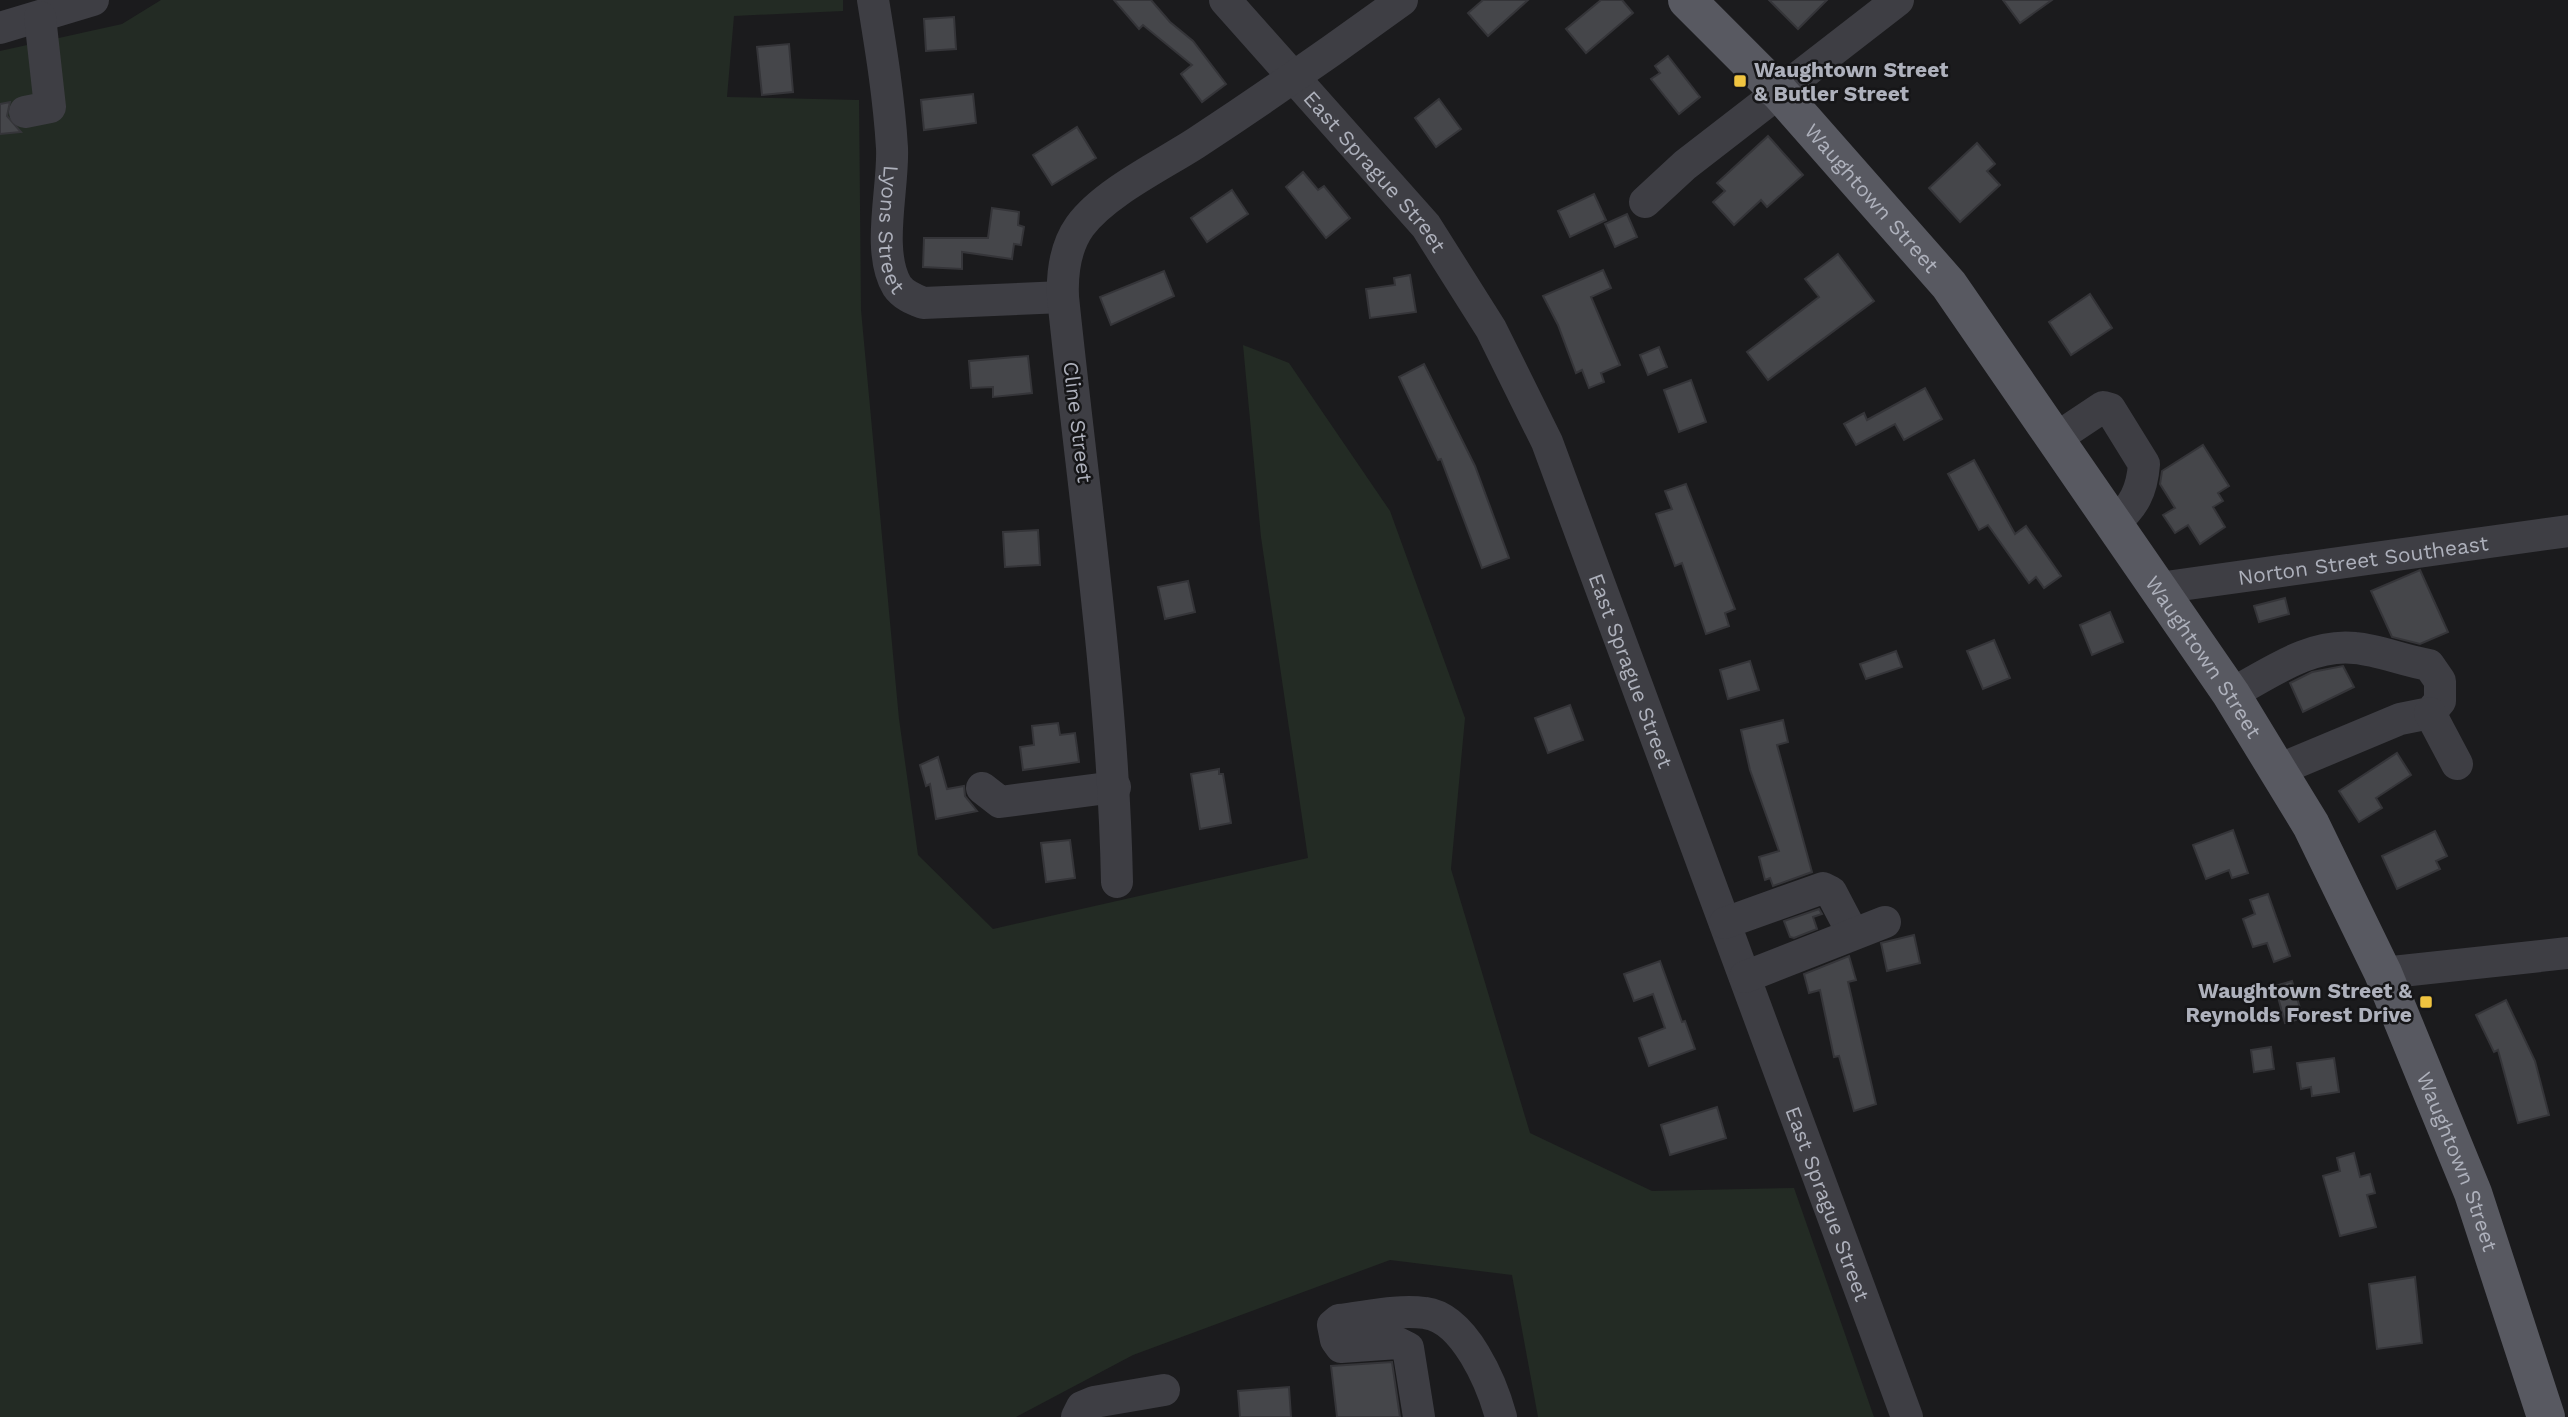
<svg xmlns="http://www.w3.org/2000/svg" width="2568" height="1417" font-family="'Work Sans',sans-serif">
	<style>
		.green { fill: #232b24 }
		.building { fill: #45464a; stroke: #353539; stroke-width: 2 }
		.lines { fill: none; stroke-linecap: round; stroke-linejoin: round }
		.minor { stroke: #3e3e44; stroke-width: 32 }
		.major { stroke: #585961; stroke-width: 38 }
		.poi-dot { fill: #f0c440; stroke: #161618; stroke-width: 2.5 }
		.labels { text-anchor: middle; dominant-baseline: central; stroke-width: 5; stroke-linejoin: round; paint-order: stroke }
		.poi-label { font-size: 21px; font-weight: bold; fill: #aeb1bc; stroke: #161618; text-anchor: start }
		.street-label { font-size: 21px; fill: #aeb1bc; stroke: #161618 }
	</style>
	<rect width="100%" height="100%" fill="#1b1b1d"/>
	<polygon class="green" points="161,0 843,0 843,11 734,16 727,97 859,100 861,310 899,719 918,855 993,929 1308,858 1261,537 1243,345 1289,363 1390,511 1465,718 1451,869 1530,1133 1652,1191 1794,1188 1874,1417 1538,1417 1512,1275 1390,1260 1133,1355 1016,1417 0,1417 0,51 122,24"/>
	<g class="building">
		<polygon points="1114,0 1151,0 1170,22 1193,41 1226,84 1202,102 1181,74 1192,65 1143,25 1139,29"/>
		<polygon points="1483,0 1528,0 1488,36 1468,13"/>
		<polygon points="1601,0 1622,0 1633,13 1586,53 1566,29"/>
		<polygon points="1769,0 1827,0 1798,29"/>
		<polygon points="2003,0 2052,0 2020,23"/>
		<polygon points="954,17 956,49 926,51 924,19"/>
		<polygon points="789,44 793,92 762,95 757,47"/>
		<polygon points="1668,56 1700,97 1679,114 1651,79 1660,73 1655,66"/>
		<polygon points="973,94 976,123 924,130 921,100"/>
		<polygon points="1439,99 1461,129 1436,147 1415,118"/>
		<polygon points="10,102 7,116 21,132 0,134 0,104"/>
		<polygon points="1077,127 1096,158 1052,185 1033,155"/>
		<polygon points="1768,136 1803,175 1767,207 1761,200 1734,225 1713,202 1725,191 1717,183"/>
		<polygon points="1977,143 1995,164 1987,171 2000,185 1960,222 1929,188"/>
		<polygon points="1303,172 1318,190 1324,186 1350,218 1326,238 1286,187"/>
		<polygon points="1232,190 1248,214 1207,242 1191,218"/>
		<polygon points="1594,194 1606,220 1570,237 1558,211"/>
		<polygon points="992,208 1019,212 1018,225 1024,227 1021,245 1014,244 1012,259 962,252 962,269 923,267 924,238 988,238"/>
		<polygon points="1627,214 1637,237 1615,247 1605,224"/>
		<polygon points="1838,254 1874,301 1768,380 1747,352 1819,297 1805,279"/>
		<polygon points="1603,270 1611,288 1591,297 1620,365 1601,373 1604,382 1589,388 1582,370 1576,373 1558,325 1543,296"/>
		<polygon points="1164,271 1174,296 1111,325 1100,297"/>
		<polygon points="1410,275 1416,312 1370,318 1366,289 1395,285 1394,278"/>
		<polygon points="2090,294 2112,328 2071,355 2049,322"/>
		<polygon points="1659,347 1667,367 1648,375 1640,355"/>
		<polygon points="1028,356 1032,393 993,397 993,387 971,388 969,361"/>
		<polygon points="1424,364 1475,466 1509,558 1482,568 1441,459 1438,460 1399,377"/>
		<polygon points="1691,380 1706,422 1679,432 1664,390"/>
		<polygon points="1925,388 1942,419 1904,440 1895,424 1856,445 1844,424 1864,413 1867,420"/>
		<polygon points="2203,445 2229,486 2218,493 2223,501 2213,507 2225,527 2200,544 2188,525 2175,533 2163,515 2175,508 2160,484 2162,471"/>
		<polygon points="1974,460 2015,534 2026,526 2061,576 2044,588 2036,577 2029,583 1988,525 1979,530 1948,474"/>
		<polygon points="1686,484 1735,609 1725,613 1729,626 1706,634 1682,563 1675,566 1656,514 1672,509 1665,491"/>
		<polygon points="1038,530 1040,565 1005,567 1003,532"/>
		<polygon points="2420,570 2448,632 2420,644 2392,637 2371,591"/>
		<polygon points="1188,581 1195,612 1165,619 1158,587"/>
		<polygon points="2285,598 2289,614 2259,622 2254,606"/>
		<polygon points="2110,612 2123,642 2092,655 2080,625"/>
		<polygon points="1994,640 2010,678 1983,689 1967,651"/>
		<polygon points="1896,651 1902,667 1866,679 1860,664"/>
		<polygon points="1750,661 1759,690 1728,699 1720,670"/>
		<polygon points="2343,666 2354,687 2303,712 2290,683 2312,672"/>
		<polygon points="1570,705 1583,740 1548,753 1535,718"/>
		<polygon points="1783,720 1788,742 1777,745 1812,872 1773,886 1770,878 1765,880 1759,857 1779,851 1750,770 1741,730"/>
		<polygon points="1058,723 1060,735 1075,733 1079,762 1023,770 1020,747 1034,745 1032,726"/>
		<polygon points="2397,753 2411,775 2376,798 2382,808 2359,822 2339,791"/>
		<polygon points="938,757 947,789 964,786 965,796 977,811 936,819 930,784 926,786 920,765"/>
		<polygon points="1219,769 1219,774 1223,774 1231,823 1200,829 1191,774"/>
		<polygon points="2233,830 2248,873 2232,878 2229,870 2206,879 2193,845"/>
		<polygon points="2435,831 2447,856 2436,861 2440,869 2397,889 2382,856"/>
		<polygon points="1070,840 1075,878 1046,882 1041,843"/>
		<polygon points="2268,894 2290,956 2274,962 2267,943 2253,947 2243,919 2255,914 2250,900"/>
		<polygon points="1819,909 1822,914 1813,917 1817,929 1794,938 1790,937 1784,921"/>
		<polygon points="1914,935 1920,963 1887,971 1881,943"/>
		<polygon points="1849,956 1856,980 1848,982 1876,1104 1854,1111 1839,1056 1834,1057 1820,990 1809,993 1804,974"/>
		<polygon points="1660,961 1682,1022 1685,1021 1695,1049 1649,1066 1639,1038 1665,1028 1653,994 1634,1001 1624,974"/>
		<polygon points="2292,981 2303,1018 2285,1023 2275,986"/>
		<polygon points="2506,1000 2535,1061 2549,1115 2518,1123 2498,1050 2494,1052 2476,1015"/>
		<polygon points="2271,1047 2274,1069 2254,1072 2251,1050"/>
		<polygon points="2334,1058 2339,1092 2312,1096 2311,1087 2301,1089 2297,1063"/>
		<polygon points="1717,1107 1726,1138 1670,1155 1661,1125"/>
		<polygon points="2354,1153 2360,1177 2370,1174 2375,1193 2367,1195 2376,1227 2340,1236 2323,1176 2340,1171 2337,1158"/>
		<polygon points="2415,1277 2422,1343 2377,1349 2369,1284"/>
		<polygon points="1392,1362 1400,1417 1337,1417 1331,1366"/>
		<polygon points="1289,1387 1291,1417 1240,1417 1238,1391"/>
	</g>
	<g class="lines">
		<g class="minor">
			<path id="s1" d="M873,0C881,49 889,98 892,148C894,187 876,251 897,286C903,295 913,299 923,303L1063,297"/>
			<path id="s2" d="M1225,0L1426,226L1491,329L1547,442L1907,1417"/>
			<polyline points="0,28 93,0"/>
			<polyline points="25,112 50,107 40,17"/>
			<polyline points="1645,202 1685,165 1898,0"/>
			<path d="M2055,439L2103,407L2110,409L2144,464C2142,491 2134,506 2114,523"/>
			<path id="s3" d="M2159,588L2568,531"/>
			<path d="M2231,694C2269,674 2310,643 2355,648C2379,650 2404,661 2429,665L2440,681V701L2430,713L2400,719L2278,770"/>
			<polyline points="2430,713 2457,764"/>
			<polyline points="982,788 1000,802 1115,787"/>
			<path d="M1117,882C1113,686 1083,492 1063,297C1062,273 1065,247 1080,226C1104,193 1162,165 1196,143C1266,97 1335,49 1402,0"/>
			<polyline points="1725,923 1823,888 1831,892 1853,934"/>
			<polyline points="2383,973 2568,953"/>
			<polyline points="1745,977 1885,922"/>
			<polyline points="1077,1417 1082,1407 1094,1402 1164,1390"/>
			<path d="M1419,1417L1408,1348L1398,1343L1341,1347L1336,1340L1333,1325L1339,1320C1366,1317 1398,1309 1425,1313C1465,1318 1492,1384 1501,1417"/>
		</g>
		<path class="major" id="s4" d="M1687,0L1780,93L1949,285L2231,694L2311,825L2383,973L2473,1193L2546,1417"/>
	</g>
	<g class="poi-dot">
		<rect x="1733" y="74" width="14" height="14" rx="3.5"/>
		<rect x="2419" y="995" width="14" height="14" rx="3.5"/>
	</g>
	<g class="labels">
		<g class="poi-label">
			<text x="1754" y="69">Waughtown Street<tspan x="1754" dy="24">&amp; Butler Street</tspan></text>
			<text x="2412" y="990" text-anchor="end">Waughtown Street &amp;<tspan x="2412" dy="24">Reynolds Forest Drive</tspan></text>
		</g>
		<g class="street-label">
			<text stroke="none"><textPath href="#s2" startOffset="228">East Sprague Street</textPath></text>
			<text stroke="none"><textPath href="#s4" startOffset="271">Waughtown Street</textPath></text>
			<text stroke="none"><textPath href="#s1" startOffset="231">Lyons Street</textPath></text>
			<text transform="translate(1078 422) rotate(83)">Cline Street</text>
			<text stroke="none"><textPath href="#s3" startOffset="206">Norton Street Southeast</textPath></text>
			<text stroke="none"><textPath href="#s4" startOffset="838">Waughtown Street</textPath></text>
			<text stroke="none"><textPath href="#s2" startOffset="794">East Sprague Street</textPath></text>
			<text stroke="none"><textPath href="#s4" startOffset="1405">Waughtown Street</textPath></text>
			<text stroke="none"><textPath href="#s2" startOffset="1362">East Sprague Street</textPath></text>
		</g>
	</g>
</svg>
